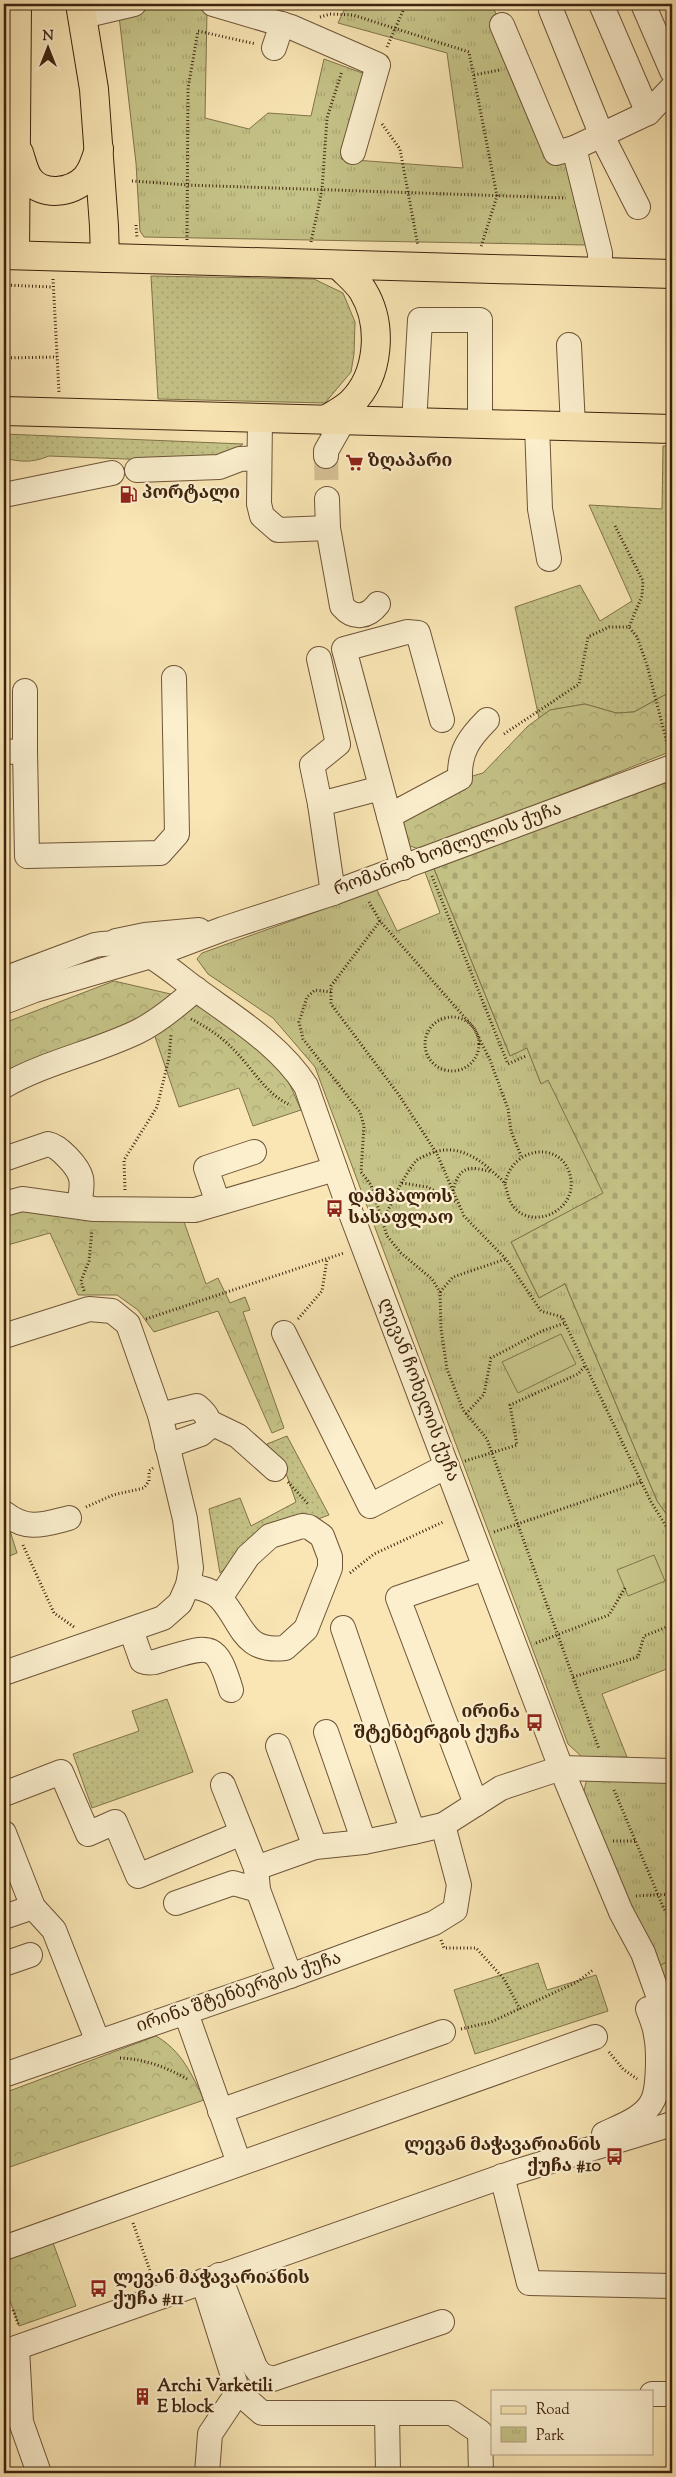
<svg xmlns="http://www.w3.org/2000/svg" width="676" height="2477" font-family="'Sorts Mill Goudy','Noto Serif Georgian',serif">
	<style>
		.grass { fill: url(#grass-dots); stroke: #82734a }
		.forest { fill: url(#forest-crowns); stroke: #82734a }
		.cemetery { fill: url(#cemetery-stones); stroke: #82734a }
		.park { fill: url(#park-tufts); stroke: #82734a }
		.pitch { fill: #c5c387; stroke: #82734a }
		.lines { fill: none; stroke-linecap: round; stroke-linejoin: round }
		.minor-tunnel { stroke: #d4bf93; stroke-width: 24; stroke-dasharray: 24 12; stroke-linecap: butt }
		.minor-casing { stroke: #6e5438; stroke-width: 26 }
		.major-casing { stroke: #3f230e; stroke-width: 30 }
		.path { stroke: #3f230e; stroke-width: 3; stroke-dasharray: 1 2.5; stroke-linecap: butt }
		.minor { stroke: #fbefce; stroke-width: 24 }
		.major { stroke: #f9e6b4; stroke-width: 28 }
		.labels { text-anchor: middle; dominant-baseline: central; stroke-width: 4.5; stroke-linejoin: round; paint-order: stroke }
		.poi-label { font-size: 18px; font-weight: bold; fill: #3f230e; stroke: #fbefce; text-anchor: start }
		.street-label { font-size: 18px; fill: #3f230e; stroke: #fbefce }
	</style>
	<defs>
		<pattern id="grass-dots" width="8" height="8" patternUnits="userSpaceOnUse" patternTransform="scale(1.25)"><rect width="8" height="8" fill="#c5c387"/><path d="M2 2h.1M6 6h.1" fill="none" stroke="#aaa773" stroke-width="1.8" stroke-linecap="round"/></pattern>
		<pattern id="forest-crowns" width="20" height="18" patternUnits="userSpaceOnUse" patternTransform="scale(1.25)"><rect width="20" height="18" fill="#c5c387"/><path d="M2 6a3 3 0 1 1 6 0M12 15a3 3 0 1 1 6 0" fill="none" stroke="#aaa773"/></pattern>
		<pattern id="cemetery-stones" width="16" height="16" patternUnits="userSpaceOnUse" patternTransform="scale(1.25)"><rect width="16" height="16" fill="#c5c387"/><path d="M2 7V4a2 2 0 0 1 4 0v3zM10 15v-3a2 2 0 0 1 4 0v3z" fill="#aaa773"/></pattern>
		<pattern id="park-tufts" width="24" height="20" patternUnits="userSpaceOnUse" patternTransform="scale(1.25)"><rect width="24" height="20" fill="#c5c387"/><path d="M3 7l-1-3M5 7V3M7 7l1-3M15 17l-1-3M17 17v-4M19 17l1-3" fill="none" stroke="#aaa773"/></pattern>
	</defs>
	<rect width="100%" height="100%" fill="#f9e6b4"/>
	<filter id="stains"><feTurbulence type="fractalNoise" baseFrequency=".004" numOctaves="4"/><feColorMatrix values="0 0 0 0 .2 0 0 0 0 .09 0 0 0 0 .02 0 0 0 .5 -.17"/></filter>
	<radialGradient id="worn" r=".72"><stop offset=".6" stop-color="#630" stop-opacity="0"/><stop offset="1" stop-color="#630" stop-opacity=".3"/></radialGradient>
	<g class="grass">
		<polygon points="151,276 314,279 343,293 355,322 354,354 351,372 325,403 158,399"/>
		<path d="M4,434L243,444L226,455L204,462L49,456C32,463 21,462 4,458Z"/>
		<polygon points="663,446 672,446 672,691 634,712 616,713 585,704 550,710 539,718 515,607 580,585 600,621 632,601 589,505 662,509"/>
		<polygon points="287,1436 329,1515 318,1519 305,1513 271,1526 220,1573 209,1509 240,1498 251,1526 296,1502 287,1476 267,1444"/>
		<polygon points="167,1699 193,1772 92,1808 73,1754 139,1731 132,1711"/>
		<polygon points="672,1959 672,2020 651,1970"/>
		<polygon points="538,1963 547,1990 596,1975 608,2011 475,2054 454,1990"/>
	</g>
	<g class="forest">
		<polygon points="672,691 672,751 429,847 419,849 407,845 394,798 483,773 528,726 550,710 585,704 616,713 634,712"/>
		<polygon points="114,981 201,1001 230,1023 287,1078 301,1110 253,1126 239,1088 179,1107 150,1022 10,1070 4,1050 4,1023"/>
		<polygon points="32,1208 183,1219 206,1284 218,1278 230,1303 245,1297 250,1310 243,1312 284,1428 272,1433 218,1311 154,1332 138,1310 117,1295 78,1295 50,1233 4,1246 4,1216"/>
		<path d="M156,2036C182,2051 192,2075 204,2100L4,2169V2093Z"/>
		<polygon points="52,2240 76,2306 19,2326 4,2284 4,2257"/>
	</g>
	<polygon class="cemetery" points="672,780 672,1522 657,1501 565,1284 539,1298 511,1242 602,1193 548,1081 541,1084 527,1049 510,1056 434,869"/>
	<g class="park">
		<polygon points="166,4 207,11 205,118 249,129 268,113 311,116 324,59 365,74 341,159 463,168 447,53 338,23 347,4 492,4 554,159 569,160 586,245 144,237 140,231 136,163 119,16"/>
		<polygon points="434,869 510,1056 527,1048 541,1084 548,1080 603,1193 511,1242 539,1298 565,1284 657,1501 672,1522 672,1667 602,1694 627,1757 583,1758 568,1744 315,1067 273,1018 208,974 197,959 202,953 377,890 397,931 440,913 425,872"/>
		<polygon points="4,1518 6,1518 17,1553 4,1558"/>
		<polygon points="592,1775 672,1780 672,1959 651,1970 584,1791 586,1782"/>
	</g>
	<g class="pitch">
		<polygon points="561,1334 576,1364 518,1393 502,1362"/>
		<polygon points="654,1555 665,1581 628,1596 617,1570"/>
	</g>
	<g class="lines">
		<polyline class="minor-tunnel" points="326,456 327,499"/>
		<defs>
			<g id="minor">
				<polyline points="213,4 291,27 378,65 353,152"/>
				<polyline points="601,4 648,113"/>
				<polyline points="643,4 672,71"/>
				<polyline points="551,10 602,136 638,207"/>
				<polyline points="83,16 134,4"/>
				<polyline points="502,25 556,153 574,148"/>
				<polyline points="274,48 282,24"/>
				<polyline points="600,272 600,253 574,148 648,113 672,88"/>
				<polyline points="569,345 573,426"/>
				<path d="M260,418L259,504L262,516L278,530L328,528L342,606C354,620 368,617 378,604"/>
				<polyline points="414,423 420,320 480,320 480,425"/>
				<polyline points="537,425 540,509 549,559"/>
				<polyline points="326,456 326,451 343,421"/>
				<polyline points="137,470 219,467 240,459 259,458"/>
				<polyline points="4,495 112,473"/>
				<polyline points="327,499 328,528"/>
				<polyline points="319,659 338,744 312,765 320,804"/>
				<polyline points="25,751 25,691"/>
				<polyline points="4,752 25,751 27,856 160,853 177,834 174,678"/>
				<path d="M389,816L460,778C459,752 469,738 487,720"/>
				<polyline points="403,868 344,649 407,632 418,633 442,720"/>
				<polyline points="333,893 320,804 381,788"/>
				<polyline points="116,941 145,935 199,930"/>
				<path d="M4,979L95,945C110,942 125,944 140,950C160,960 178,976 197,990C235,1018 280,1045 306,1086L350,1211L561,1768L621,1912L643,1953L672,2034"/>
				<polyline points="4,1002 35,990 151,956 223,929 333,893 672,767"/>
				<path d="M4,1086C46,1062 93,1053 137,1032C158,1022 178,1005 196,989"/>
				<path d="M4,1159L48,1144C59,1146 78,1166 81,1178C83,1186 80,1198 79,1206"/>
				<polyline points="218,1203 206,1168 254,1152"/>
				<polyline points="4,1204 22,1199 94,1209 195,1210 335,1169"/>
				<polyline points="284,1333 370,1506 447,1466"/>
				<polyline points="4,1336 89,1309 112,1311 128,1324 160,1415 185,1519 191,1568 188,1585 180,1603 163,1618 4,1673"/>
				<path d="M160,1415L197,1406C205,1413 210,1418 208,1428L201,1434L167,1446"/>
				<polyline points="209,1422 238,1436 275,1469"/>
				<path d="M4,1513C27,1531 42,1525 69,1518"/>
				<path d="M188,1585C199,1588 211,1589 220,1598C243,1623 242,1653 285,1648L306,1629L330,1568V1557L322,1536L309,1527L302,1526L270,1536L248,1556L220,1598"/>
				<polyline points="343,1628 413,1832 443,1825 501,1788 561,1768 672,1771"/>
				<path d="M131,1630L142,1661C150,1664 156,1662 164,1659C211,1645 216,1641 231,1690"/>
				<polyline points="326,1732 364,1842"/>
				<polyline points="278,1746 315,1847 364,1842 413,1832"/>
				<polyline points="223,1785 256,1868"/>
				<polyline points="4,1794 61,1772 88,1834 115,1822 138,1876 242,1833"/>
				<polyline points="476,1804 398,1598 485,1568"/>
				<polyline points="4,1833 33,1907 54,1930 98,2042"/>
				<polyline points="176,1903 233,1883 258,1890"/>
				<polyline points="4,1917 33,1907"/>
				<polyline points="4,1964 30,1955"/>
				<polyline points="290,1976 258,1890 256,1868 315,1847"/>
				<polyline points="186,2013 239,2163"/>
				<polyline points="4,2075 290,1976 434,1923 455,1910 459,1885 443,1825"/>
				<polyline points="220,2111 443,2032"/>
				<path d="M604,2134C621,2126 645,2118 653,2100C659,2087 659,2049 656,2035C655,2026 651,2017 648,2009"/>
				<polyline points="502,2176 529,2283 672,2286"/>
				<polyline points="4,2248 595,2037"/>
				<polyline points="219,2275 255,2367 261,2375 273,2379 442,2322"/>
				<polyline points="203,2281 238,2392 262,2413 452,2413 480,2432 481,2473"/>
				<polyline points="17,2348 21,2422 39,2473"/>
				<polyline points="4,2352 515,2172 672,2124"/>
				<polyline points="652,2394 672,2394"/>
				<polyline points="387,2413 388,2473"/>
				<polyline points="207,2473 210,2434 238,2392"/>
			</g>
			<g id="major">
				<polyline points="80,4 94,89 104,226 105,258"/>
				<path d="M19,153C22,162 24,172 29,179C42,197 72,193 86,178C93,170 96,159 99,149"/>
				<polyline points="4,255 672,274"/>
				<polyline points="15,255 17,4"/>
				<polyline points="4,411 672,429"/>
				<path d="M325,420C334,415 343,410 351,403C380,375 383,324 363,291C357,281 346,273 339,265"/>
			</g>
		</defs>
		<use href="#minor" class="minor-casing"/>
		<use href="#major" class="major-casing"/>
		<g class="path">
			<polyline points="320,17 330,14 353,15 469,52 497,196 481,247"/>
			<polyline points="387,47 406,4"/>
			<polyline points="474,75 500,70"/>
			<polyline points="382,124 400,149 418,246"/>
			<polyline points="132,181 187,185 566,198"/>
			<polyline points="136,225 137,238"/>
			<polyline points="187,240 188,88 198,31 256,44"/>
			<polyline points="311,242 322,190 327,118 342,71"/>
			<polyline points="53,279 59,392"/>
			<polyline points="4,285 52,287"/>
			<polyline points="4,358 57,357"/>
			<polyline points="615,526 643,581 642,596 629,627"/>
			<polyline points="504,734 579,684 588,637 609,627 629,627 637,637 647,665 668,747"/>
			<polyline points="432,876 508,1064 526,1056"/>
			<polyline points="369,902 380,921 474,1028 490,1060 508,1109 511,1131 521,1156"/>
			<polyline points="380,921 331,986 331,1004 399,1095 437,1154 464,1216 506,1259 541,1311 562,1317 650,1500 672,1536"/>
			<polyline points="331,992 315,990 307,997 299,1022 303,1039 360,1112 364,1126 361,1172 371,1185 387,1236 401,1253 432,1279 440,1292 441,1329 447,1369 463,1410 487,1439 599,1749"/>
			<circle cx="452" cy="1044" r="27"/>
			<path d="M191,1019C207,1027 223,1038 235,1051C253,1069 267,1096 291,1105"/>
			<polyline points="402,1183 427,1187 457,1202"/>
			<polyline points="125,1190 124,1160 157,1107 169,1058 171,1035"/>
			<path d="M453,1191C459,1165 470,1166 492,1172"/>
			<path d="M383,1221C393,1200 402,1178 416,1161C419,1158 425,1156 429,1154C454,1143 476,1156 493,1172C497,1176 502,1179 504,1183C507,1188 507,1195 510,1201C525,1232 575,1215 571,1180C566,1140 512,1144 505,1184"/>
			<polyline points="84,1291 81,1281 89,1261 92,1230"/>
			<polyline points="440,1292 453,1277 506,1259"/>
			<polyline points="146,1319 344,1253"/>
			<polyline points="298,1319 322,1291 327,1259"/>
			<polyline points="466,1414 484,1394 491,1358 542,1331 565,1323"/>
			<polyline points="465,1461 517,1445 510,1405 578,1374 585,1366"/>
			<polyline points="288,1482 309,1505"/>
			<polyline points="86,1507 113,1495 144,1488 149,1481 149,1471 153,1468"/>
			<polyline points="494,1532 641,1482"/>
			<polyline points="23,1545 54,1613 74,1627"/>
			<polyline points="350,1573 374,1554 443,1522"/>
			<polyline points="536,1643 609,1615 625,1588"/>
			<polyline points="573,1677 638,1657 644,1636 672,1625"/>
			<polyline points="614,1790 664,1909 672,1919"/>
			<polyline points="613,1841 636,1841"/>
			<polyline points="636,1896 672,1894"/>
			<polyline points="441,1940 444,1948 476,1948 504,1979 520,2009"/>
			<polyline points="461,2029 491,2022 577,1982 593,1970"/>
			<polyline points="609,2052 623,2069 637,2079"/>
			<path d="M120,2058C145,2059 166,2067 187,2079"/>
			<polyline points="133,2223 153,2279"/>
			<polyline points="13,2310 19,2326"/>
		</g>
		<use href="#minor" class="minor"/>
		<use href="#major" class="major"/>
	</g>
	<defs>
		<symbol id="supermarket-bare" viewBox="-9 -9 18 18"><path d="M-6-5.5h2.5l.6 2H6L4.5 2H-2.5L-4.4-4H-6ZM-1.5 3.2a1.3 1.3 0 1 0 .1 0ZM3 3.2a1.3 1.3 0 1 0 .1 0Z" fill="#8f2418" stroke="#fbefce" stroke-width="2.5" paint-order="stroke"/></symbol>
		<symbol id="fuel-bare" viewBox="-9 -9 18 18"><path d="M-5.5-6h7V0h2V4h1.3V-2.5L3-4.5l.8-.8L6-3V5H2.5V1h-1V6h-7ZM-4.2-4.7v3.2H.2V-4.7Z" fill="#8f2418" stroke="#fbefce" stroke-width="2.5" paint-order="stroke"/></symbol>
		<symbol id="bus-bare" viewBox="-9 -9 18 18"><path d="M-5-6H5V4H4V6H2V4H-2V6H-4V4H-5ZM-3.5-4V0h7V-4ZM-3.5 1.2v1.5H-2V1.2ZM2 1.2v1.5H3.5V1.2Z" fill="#8f2418" stroke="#fbefce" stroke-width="2.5" paint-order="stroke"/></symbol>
		<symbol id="building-bare" viewBox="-9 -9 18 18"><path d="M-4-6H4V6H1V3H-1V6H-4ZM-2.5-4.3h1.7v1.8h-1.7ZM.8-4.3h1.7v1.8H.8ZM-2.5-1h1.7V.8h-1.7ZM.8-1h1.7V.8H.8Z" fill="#8f2418" stroke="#fbefce" stroke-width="2.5" paint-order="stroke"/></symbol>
	</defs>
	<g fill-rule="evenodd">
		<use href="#supermarket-bare" x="342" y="450" width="25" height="25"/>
		<use href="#fuel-bare" x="116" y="482" width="25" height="25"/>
		<use href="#bus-bare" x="322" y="1196" width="25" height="25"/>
		<use href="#bus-bare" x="522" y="1710" width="25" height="25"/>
		<use href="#bus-bare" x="602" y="2144" width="25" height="25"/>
		<use href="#bus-bare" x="86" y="2276" width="25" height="25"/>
		<use href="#building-bare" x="130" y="2384" width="25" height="25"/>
	</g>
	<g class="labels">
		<g class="poi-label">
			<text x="368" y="462">ზღაპარი</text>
			<text x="142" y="494">პორტალი</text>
			<text x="348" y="1198">დამპალოს<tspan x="348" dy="21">სასაფლაო</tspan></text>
			<text x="520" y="1713" text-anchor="end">ირინა<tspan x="520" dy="21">შტენბერგის ქუჩა</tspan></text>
			<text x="601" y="2146" text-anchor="end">ლევან მაჭავარიანის<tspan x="601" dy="21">ქუჩა #10</tspan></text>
			<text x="113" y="2279">ლევან მაჭავარიანის<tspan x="113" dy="21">ქუჩა #11</tspan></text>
			<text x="157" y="2387">Archi Varketili<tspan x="157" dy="21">E block</tspan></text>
		</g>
		<g class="street-label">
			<text transform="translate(448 850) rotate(-20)">რომანოზ ხომლელის ქუჩა</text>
			<text transform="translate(418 1390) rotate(69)">ლევან ჩოხელის ქუჩა</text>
			<text transform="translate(239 1993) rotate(-19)">ირინა შტენბერგის ქუჩა</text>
		</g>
	</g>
	<rect width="676" height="2477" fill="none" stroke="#f9e6b4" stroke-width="20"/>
	<rect x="5" y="5" width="666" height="2467" fill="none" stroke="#3f230e" stroke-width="2.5"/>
	<rect x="10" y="10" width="656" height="2457" fill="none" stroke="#3f230e"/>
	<rect x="491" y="2390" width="162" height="65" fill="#fbefce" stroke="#b09d81"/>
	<rect x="501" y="2406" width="25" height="8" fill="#f9e6b4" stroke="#b09d81"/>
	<text x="536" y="2414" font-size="15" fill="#3f230e">Road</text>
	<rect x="501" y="2427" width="25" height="15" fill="url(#park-tufts)" stroke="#b09d81"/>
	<text x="536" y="2440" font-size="15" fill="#3f230e">Park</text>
	<g transform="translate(48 48)" stroke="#fbefce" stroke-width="4" paint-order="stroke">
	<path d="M0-4L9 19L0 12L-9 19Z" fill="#3f230e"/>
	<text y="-8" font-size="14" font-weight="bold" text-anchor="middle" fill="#3f230e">N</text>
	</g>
	<rect width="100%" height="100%" filter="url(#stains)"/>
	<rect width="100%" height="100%" fill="url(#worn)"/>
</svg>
